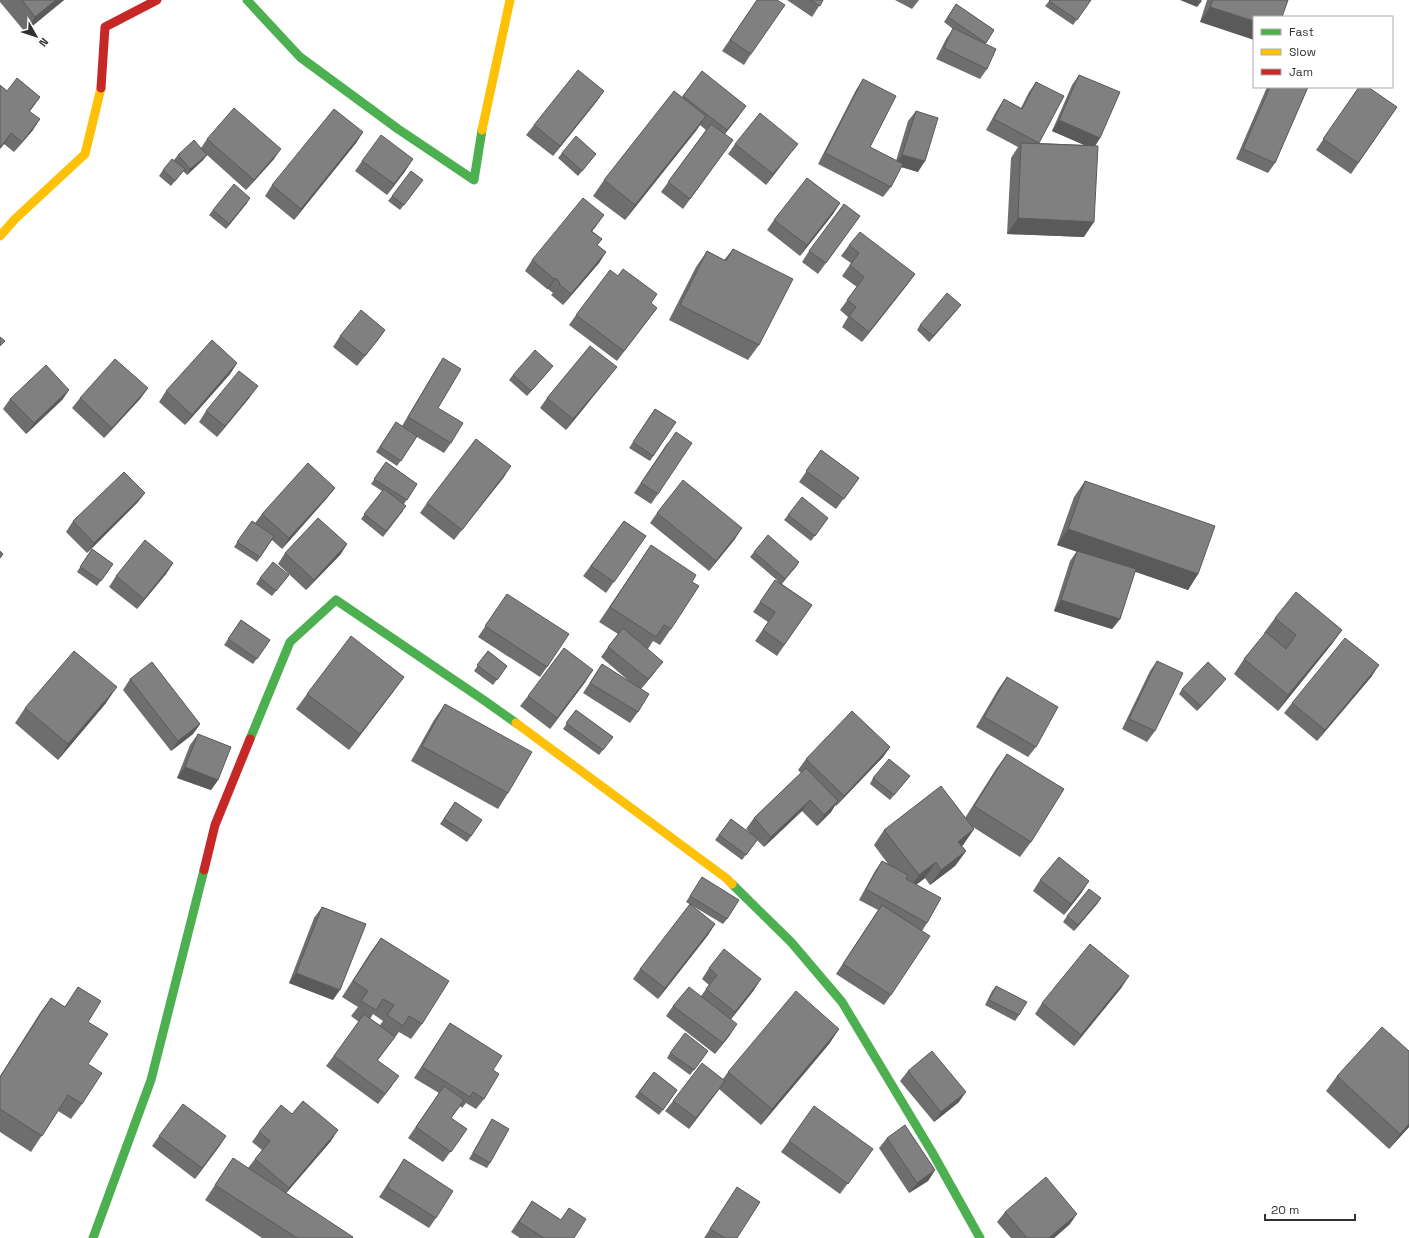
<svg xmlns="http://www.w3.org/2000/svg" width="1409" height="1238" font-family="'Space Grotesk',sans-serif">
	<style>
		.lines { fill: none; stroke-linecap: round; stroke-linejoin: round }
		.fast { stroke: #4caf50; stroke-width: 9 }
		.slow { stroke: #ffc107; stroke-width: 9 }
		.jam { stroke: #c62828; stroke-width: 9 }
		.wall { fill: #6e6e6e; fill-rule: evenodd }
		.shaded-wall { fill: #5a5a5a }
		.building { fill: #808080; stroke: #5a5a5a }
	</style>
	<rect width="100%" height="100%" fill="#fff"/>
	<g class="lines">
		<g class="fast">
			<polyline points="247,0 300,57 398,129 474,180 482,130"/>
			<polyline points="250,739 290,642 336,600 485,701 516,723"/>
			<polyline points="732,884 791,942 842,1002 932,1152 980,1238"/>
			<polyline points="93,1238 151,1080 204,870"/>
		</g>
		<g class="slow">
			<polyline points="482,130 510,0"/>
			<polyline points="0,236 15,219 85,154 101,88"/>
			<polyline points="516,723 726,878 732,884"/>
		</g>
		<g class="jam">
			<polyline points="101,88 105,27 157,0"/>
			<polyline points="204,870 215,825 250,739"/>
		</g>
	</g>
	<g class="wall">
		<polygon points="0,0 64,0 25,32 0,2"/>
		<polygon points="757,0 751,54 744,65 722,51"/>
		<polygon points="787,0 823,0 812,17"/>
		<polygon points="895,0 919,0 912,9"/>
		<polygon points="1050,0 1091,0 1073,25 1045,6"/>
		<polygon points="1207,0 1288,0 1200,22"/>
		<polygon points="956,4 994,30 985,44 987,69 980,79 936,59 946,39 953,29 944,22"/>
		<polygon points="702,71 739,116 725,134 733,140 683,209 661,192 706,130 700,125 625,220 593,196 604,180 682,97"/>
		<polygon points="1079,75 1100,138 1095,146 1084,237 1007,234 1011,158 1018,147 986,130 997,110 1004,99 1021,108 1029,92 1036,82 1039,143 1085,145 1052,131 1072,85"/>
		<polygon points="863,79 870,147 896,161 908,121 916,111 918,172 901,167 891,187 883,197 818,164 856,90"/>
		<polygon points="0,85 7,91 40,97 30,111 33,130 14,152 4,144 0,149"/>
		<polygon points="1267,87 1308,87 1275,163 1268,173 1236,159"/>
		<polygon points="1359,87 1397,107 1351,174 1316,150"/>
		<polygon points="604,91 597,101 553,156 526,135 534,125"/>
		<polygon points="363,132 356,143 294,220 265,196 272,185"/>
		<polygon points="207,139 274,159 246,190 207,155 203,160 187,175 183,171 171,186 159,176 163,170 174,160 178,155 201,148"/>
		<polygon points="735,144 790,154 766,185 728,154"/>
		<polygon points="562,153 592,159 578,176 558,158"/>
		<polygon points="362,161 406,170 387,195 355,171"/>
		<polygon points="419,185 400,210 388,201 392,196"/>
		<polygon points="247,203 226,229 209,215 213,210"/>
		<polygon points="840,203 833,214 800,256 767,230 774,220"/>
		<polygon points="860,216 818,274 802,262 809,251"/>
		<polygon points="597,225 592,231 602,239 597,245 606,252 599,263 563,305 551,295 553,293 548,289 547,289 525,271 532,260"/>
		<polygon points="849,245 915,274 907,285 862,342 842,327 848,317 840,310 857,287 842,276 851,263 841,256"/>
		<polygon points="733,249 759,345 748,360 669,320 696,267 707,251 724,260"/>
		<polygon points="657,308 617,361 569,325 576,315"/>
		<polygon points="957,310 929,342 917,330 920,325"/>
		<polygon points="385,330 378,340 357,366 333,347 340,336"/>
		<polygon points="443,358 438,408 451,443 444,453 417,437 397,466 376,452 396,422 402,426 436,369"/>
		<polygon points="237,363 230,374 185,425 159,402 166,391"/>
		<polygon points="549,371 527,396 509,380 513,375"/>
		<polygon points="609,377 566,430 540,408 547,398"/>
		<polygon points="148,388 140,399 104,438 72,408 80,398"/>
		<polygon points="69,390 62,400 26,434 3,409 10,399"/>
		<polygon points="250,397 217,437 199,422 206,411"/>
		<polygon points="655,409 676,422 650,461 629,448"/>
		<polygon points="668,442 658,494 651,504 634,493"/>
		<polygon points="821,450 859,478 836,509 799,482"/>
		<polygon points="386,462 417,484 404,504 403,511 383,537 361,519 382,491 371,484"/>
		<polygon points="504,477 454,540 420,513 427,503"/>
		<polygon points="1085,481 1198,574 1188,590 1135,571 1120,619 1112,629 1054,611 1070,561 1077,551 1057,545 1074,497"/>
		<polygon points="335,488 327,498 282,549 272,540 257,562 234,547 252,521 255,523 262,514"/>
		<polygon points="145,493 137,503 87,553 66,532 73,521"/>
		<polygon points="657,513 735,539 709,571 650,523"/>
		<polygon points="788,515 828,518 811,541 784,520"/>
		<polygon points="624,521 646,536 606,593 583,576"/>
		<polygon points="347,544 340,555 306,590 278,564 285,553"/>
		<polygon points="651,545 692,582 671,629 660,645 653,641 648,649 655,672 641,689 638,712 630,723 583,693 602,664 630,682 601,657 608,647 618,634 599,622"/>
		<polygon points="92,549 113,564 97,586 77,572"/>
		<polygon points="754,552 799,562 782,584 812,605 777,656 755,641 768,622 753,612 775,580 779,582 750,557"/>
		<polygon points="173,563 166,574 137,609 109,587 116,576"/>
		<polygon points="289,575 272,596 256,584 260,578"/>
		<polygon points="507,594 547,667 540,677 478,637"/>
		<polygon points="1275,618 1342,630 1331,645 1278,711 1234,674 1244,659 1265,634 1264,633"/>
		<polygon points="241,620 270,640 253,664 224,645"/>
		<polygon points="488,651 507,666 493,685 474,671"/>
		<polygon points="1157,661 1155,731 1147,742 1122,729 1150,671"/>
		<polygon points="1372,676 1317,741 1284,713 1292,703"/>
		<polygon points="404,677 393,692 349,750 296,709 307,694"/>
		<polygon points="1007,677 1036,747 1028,757 976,727 999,688"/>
		<polygon points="130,679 200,724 193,734 171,751 123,690"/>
		<polygon points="586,681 550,729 520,706 528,696"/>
		<polygon points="1222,684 1197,711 1179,694 1182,689"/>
		<polygon points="106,703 58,760 15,723 25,708"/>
		<polygon points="445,704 508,793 498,809 411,761 434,720"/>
		<polygon points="576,710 613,737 599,755 563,729"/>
		<polygon points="198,734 218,780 211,790 177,778 190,745"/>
		<polygon points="890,747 883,757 836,806 835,805 831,812 817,826 802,811 764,847 757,840 742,860 715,840 731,819 752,835 746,829 754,818 801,773 798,770 806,759"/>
		<polygon points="1007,754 1031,842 1020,857 973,827 974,829 963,845 962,846 966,851 955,866 930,885 925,878 916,885 927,923 922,931 891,995 884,1005 836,974 878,910 859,900 875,871 882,861 888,864 874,845 884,830 965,818 996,769"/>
		<polygon points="910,776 890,800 870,784 873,778"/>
		<polygon points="455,802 482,820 467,842 440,824"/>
		<polygon points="702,877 727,919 723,924 686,902"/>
		<polygon points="1040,880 1082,892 1064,915 1033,891"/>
		<polygon points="1101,898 1097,904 1074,931 1063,922 1067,916"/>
		<polygon points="322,907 333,1000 289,983 314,918"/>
		<polygon points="715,924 708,935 658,999 633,979 640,969"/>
		<path d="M381,938L422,1024L411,1039L399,1032L378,1060L392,1086L378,1104L326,1066L359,1022L351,1016L358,1007L342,997L370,953ZM373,1014L383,1021L380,1025L370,1019Z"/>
		<polygon points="709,968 754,990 731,1019 730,1035 715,1054 666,1016 673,1006 701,996 709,985 702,979"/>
		<polygon points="996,986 1019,1015 1015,1021 985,1005 992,991"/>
		<polygon points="78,987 88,1022 88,1064 82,1104 71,1119 58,1111 31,1152 0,1132 0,1076 40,1013 51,998 65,1007"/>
		<polygon points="1122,987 1074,1046 1035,1014 1042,1003"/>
		<polygon points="450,1023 493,1070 484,1099 476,1109 466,1103 462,1108 460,1106 451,1118 467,1129 443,1162 408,1138 439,1093 414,1078"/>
		<polygon points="839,1029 829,1044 761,1125 719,1089 689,1129 665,1111 673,1101 723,1079 728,1072"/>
		<polygon points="708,1051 690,1075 667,1058 670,1053"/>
		<polygon points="1409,1051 1409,1127 1389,1149 1326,1091 1337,1076"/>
		<polygon points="908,1071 959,1102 934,1122 900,1081"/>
		<polygon points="654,1072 677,1090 659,1115 635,1097"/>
		<polygon points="292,1114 331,1141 286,1193 352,1238 262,1238 205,1200 233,1158 248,1168 262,1150 252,1142 259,1132"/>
		<polygon points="492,1119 490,1163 487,1168 469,1159 489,1124"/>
		<polygon points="159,1136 226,1136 195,1179 152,1146"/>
		<polygon points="887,1138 935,1170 928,1181 909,1193 879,1148"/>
		<polygon points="789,1141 873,1149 840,1194 781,1152"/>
		<polygon points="404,1159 436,1218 429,1228 379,1197"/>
		<polygon points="737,1187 737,1238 704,1238 730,1198"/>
		<polygon points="532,1201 561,1220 569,1208 574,1238 520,1238 511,1232"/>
		<polygon points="1005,1212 1070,1224 1054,1238 1011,1238 997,1222"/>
	</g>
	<g class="shaded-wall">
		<polygon points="56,0 64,0 25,32 35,17"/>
		<polygon points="1180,0 1196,0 1201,2 1197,7"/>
		<polygon points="1210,7 1254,21 1254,40 1200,22"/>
		<polygon points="604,91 597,101 553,156 560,146"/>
		<polygon points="40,97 33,107 22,121 29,111"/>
		<polygon points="746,106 739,116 720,140 727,130"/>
		<polygon points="706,116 696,131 625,220 635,205"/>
		<polygon points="40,119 33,130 14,152 22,142"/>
		<polygon points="1059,120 1100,138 1093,149 1052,131"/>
		<polygon points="363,132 356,143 294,220 301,209"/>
		<polygon points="11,133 4,144 0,149 1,147"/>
		<polygon points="798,144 790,154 766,185 773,174"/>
		<polygon points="281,149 274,159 246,190 254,180"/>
		<polygon points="207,155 203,160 187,175 190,169"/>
		<polygon points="902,155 925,161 918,172 895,165"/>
		<polygon points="413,159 406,170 387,195 394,184"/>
		<polygon points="250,198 247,203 226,229 229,224"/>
		<polygon points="840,203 833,214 800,256 807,245"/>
		<polygon points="604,215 597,225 584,241 591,231"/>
		<polygon points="1018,218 1094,222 1084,237 1007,234"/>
		<polygon points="606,252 599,263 563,305 571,294"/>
		<polygon points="915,274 907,285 862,342 869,332"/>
		<polygon points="556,278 548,289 547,289 554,279"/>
		<polygon points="961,305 957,310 929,342 933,336"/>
		<polygon points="385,330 378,340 357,366 365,356"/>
		<polygon points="237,363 230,374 185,425 192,415"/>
		<polygon points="553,366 549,371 527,396 531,391"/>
		<polygon points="617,367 609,377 566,430 573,419"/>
		<polygon points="258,386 250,397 217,437 225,426"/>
		<polygon points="148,388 140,399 104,438 112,428"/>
		<polygon points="69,390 62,400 26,434 34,423"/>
		<polygon points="511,466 504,477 454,540 462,530"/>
		<polygon points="335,488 327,498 282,549 289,538"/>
		<polygon points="145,493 137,503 87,553 94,543"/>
		<polygon points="742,528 735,539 709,571 716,561"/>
		<polygon points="1068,529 1198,574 1188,590 1057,545"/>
		<polygon points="347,544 340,555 306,590 314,580"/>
		<polygon points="799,562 796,567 781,584 785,579"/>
		<polygon points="173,563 166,574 137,609 144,599"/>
		<polygon points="1061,600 1120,619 1112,629 1054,611"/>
		<polygon points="1342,630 1331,645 1278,711 1288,695"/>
		<polygon points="663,662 655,672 640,690 648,679"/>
		<polygon points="1379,665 1372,676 1317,741 1325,730"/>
		<polygon points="593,670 586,681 550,729 557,718"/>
		<polygon points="404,677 393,692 349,750 360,734"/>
		<polygon points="1226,679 1222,684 1197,711 1201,706"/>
		<polygon points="117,687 106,703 58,760 68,744"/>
		<polygon points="200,724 193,734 171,751 178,741"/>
		<polygon points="890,747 883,757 836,806 844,796"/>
		<polygon points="185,767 218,780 211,790 177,778"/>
		<polygon points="810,800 802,811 764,847 771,837"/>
		<polygon points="838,801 831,812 817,826 824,815"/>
		<polygon points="974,829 963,845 948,857 958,842"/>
		<polygon points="966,851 955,866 930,885 941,870"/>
		<polygon points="936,862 925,878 908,891 919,875"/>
		<polygon points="1089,881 1082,892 1064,915 1071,904"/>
		<polygon points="1101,898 1097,904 1074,931 1078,925"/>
		<polygon points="715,924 708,935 658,999 665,988"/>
		<polygon points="296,973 340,990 333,1000 289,983"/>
		<polygon points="1129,976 1122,987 1074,1046 1081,1035"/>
		<polygon points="761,979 754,990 728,1023 735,1012"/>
		<polygon points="737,1024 730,1035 715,1054 723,1043"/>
		<polygon points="839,1029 829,1044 761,1125 772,1109"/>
		<polygon points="725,1081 718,1091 689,1129 696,1118"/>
		<polygon points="966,1092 959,1102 934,1122 941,1112"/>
		<polygon points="1409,1124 1409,1127 1389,1149 1400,1134"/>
		<polygon points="338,1130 331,1141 282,1198 289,1188"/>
		<polygon points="226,1136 219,1147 195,1179 202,1168"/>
		<polygon points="935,1170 928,1181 909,1193 917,1183"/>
		<polygon points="1077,1214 1070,1224 1054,1238 1049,1238"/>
	</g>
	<g class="building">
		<polygon points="22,0 56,0 35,17"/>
		<polygon points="757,0 777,0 785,5 751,54 730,40"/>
		<polygon points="810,0 823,0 820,6"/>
		<polygon points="1050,0 1091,0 1077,20 1049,1"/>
		<polygon points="1196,0 1201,0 1201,2"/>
		<polygon points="1213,0 1288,0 1282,17 1254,17 1254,21 1210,7"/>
		<polygon points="956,4 994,30 986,43 948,17"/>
		<polygon points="953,28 996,49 987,69 944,48"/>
		<polygon points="578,70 604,91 560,146 534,125"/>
		<polygon points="702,71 746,106 727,130 683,96"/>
		<polygon points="1079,75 1120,92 1100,138 1059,120"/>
		<polygon points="17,78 40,97 29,111 40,119 22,142 11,133 1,147 0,146 0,85 7,91"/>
		<polygon points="863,79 896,96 870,147 903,164 891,187 825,153"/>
		<polygon points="1036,82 1064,96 1039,143 994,119 1004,99 1022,109"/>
		<polygon points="1270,87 1308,87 1275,163 1243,149"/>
		<polygon points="1359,87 1368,87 1397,107 1358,163 1323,139"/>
		<polygon points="674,91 706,116 635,205 604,180"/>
		<polygon points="234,108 281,149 254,180 207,139"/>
		<polygon points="334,109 363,132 301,209 272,185"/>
		<polygon points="916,111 938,118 925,161 902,155"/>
		<polygon points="760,113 798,144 773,174 735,144"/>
		<polygon points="711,124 733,140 690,199 668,182"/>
		<polygon points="381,135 413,159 394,184 362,161"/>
		<polygon points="576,136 596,154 582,171 562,153"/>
		<polygon points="194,140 207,155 190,169 178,155"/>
		<polygon points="1021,143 1098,146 1094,222 1018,218"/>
		<polygon points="172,159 185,169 175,181 163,170"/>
		<polygon points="411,171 423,180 404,205 392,196"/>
		<polygon points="807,178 840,203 807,245 774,220"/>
		<polygon points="234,184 250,198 229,224 213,210"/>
		<polygon points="583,198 604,215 591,231 602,239 597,245 606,252 571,294 559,284 560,283 556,278 554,279 532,260"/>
		<polygon points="844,204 860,216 826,263 809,251"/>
		<polygon points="860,232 915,274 869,332 849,316 856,307 847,300 864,277 850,265 859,253 849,245"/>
		<polygon points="733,249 793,279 759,345 680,305 707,251 726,261"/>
		<polygon points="623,269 657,294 651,303 657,308 624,351 576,315 610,270 618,276"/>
		<polygon points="947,293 961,305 933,336 920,325"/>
		<polygon points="361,310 385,330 365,356 340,336"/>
		<polygon points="0,337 5,341 0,346"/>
		<polygon points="212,340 237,363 192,415 166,391"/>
		<polygon points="590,346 617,367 573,419 547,398"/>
		<polygon points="535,350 553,366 531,391 513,375"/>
		<polygon points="443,358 461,369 438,408 463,423 451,443 408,417"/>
		<polygon points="115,359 148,388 112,428 80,398"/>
		<polygon points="46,365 69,390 34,423 10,399"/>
		<polygon points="239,371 258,386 225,426 206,411"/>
		<polygon points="655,409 676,422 653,456 633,442"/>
		<polygon points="396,422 417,436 401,461 380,447"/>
		<polygon points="676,432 692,443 658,494 641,483"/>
		<polygon points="476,439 511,466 462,530 427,503"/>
		<polygon points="821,450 859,478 844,499 806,471"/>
		<polygon points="386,462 417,484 407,500 374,479"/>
		<polygon points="308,463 335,488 289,538 262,514"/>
		<polygon points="124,472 145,493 94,543 73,521"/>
		<polygon points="683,480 742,528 716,561 657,513"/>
		<polygon points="1085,481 1215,526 1198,574 1068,529"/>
		<polygon points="384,489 406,506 386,531 364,514"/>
		<polygon points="802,497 828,518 815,536 788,515"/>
		<polygon points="318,518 347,544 314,580 285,553"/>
		<polygon points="252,521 274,536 260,557 237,542"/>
		<polygon points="624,521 646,536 614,582 591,566"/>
		<polygon points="768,535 799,562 785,579 754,552"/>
		<polygon points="145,540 173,563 144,599 116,576"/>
		<polygon points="651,545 696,575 692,582 699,586 671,629 664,625 656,637 610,607"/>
		<polygon points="92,549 113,564 101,581 80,567"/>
		<polygon points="0,551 3,554 0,558"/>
		<polygon points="1077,551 1136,569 1120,619 1061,600"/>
		<polygon points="273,562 289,575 276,591 260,578"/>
		<polygon points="775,580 812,605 784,645 763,630 775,612 760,602"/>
		<polygon points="1296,592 1342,630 1288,695 1244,659 1266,632 1286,649 1296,635 1275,618"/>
		<polygon points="507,594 569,634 547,667 485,626"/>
		<polygon points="241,620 270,640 257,659 228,639"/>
		<polygon points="623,628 663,662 648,679 608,647"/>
		<polygon points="351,636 404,677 360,734 307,694"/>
		<polygon points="1345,638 1379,665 1325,730 1292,703"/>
		<polygon points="564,648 593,670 557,718 528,696"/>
		<polygon points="74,651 117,687 68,744 25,708"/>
		<polygon points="488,651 507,666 497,680 477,665"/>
		<polygon points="1157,661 1183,673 1155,731 1129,719"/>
		<polygon points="152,662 200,724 178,741 130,679"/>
		<polygon points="1208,662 1226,679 1201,706 1182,689"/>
		<polygon points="602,664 649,694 638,712 590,683"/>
		<polygon points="1007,677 1058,707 1036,747 984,717"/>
		<polygon points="445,704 532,752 508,793 422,746"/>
		<polygon points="576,710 613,737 603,750 566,723"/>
		<polygon points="852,711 890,747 844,796 806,759"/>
		<polygon points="198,734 231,747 218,780 185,767"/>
		<polygon points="1007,754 1064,789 1031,842 974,806"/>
		<polygon points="889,759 910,776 894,795 873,778"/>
		<polygon points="806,768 838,801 824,815 810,800 771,837 754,818"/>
		<polygon points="941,786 974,829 958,842 966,851 941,870 936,862 919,875 884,830"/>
		<polygon points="455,802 482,820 471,836 444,819"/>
		<polygon points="731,819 758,839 746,855 719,835"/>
		<polygon points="1059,857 1089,881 1071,904 1040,880"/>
		<polygon points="882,861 908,875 906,879 941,898 927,923 866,889"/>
		<polygon points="702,877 739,900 727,919 690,896"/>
		<polygon points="1089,889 1101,898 1078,925 1067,916"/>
		<polygon points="690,904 715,924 665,988 640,969"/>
		<polygon points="882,905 930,936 891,995 843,964"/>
		<polygon points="322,907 366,924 340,990 296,973"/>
		<polygon points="381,938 449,981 422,1024 409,1016 403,1026 387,1015 394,1005 383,999 376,1010 361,1001 368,991 353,981"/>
		<polygon points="1090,944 1129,976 1081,1035 1042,1003"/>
		<polygon points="724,949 761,979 735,1012 706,989 717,975 709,968"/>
		<polygon points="996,986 1027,1002 1019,1015 989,1000"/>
		<polygon points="78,987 101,1001 88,1022 108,1034 88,1064 102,1073 82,1104 68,1095 42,1136 0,1109 0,1077 51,998 65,1007"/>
		<polygon points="689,987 737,1024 723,1043 673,1006"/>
		<polygon points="796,991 839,1029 772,1109 728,1072"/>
		<polygon points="364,1014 395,1037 377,1060 399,1076 385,1094 334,1056"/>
		<polygon points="450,1023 502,1056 493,1070 499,1074 484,1099 473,1092 470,1097 422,1067"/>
		<polygon points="1382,1027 1409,1051 1409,1124 1400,1134 1337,1076"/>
		<polygon points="685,1033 708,1051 694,1070 670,1053"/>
		<polygon points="932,1051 966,1092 941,1112 908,1071"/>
		<polygon points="702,1063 725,1081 696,1118 673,1101"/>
		<polygon points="654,1072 677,1090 663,1110 639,1092"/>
		<polygon points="444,1086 464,1100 451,1118 467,1129 451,1152 416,1127"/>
		<polygon points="303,1101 338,1130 289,1188 255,1159 270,1141 259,1132 281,1105 292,1114"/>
		<polygon points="183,1104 226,1136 202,1168 159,1136"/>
		<polygon points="814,1106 873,1149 848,1184 789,1141"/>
		<polygon points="492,1119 509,1129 490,1163 473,1153"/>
		<polygon points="905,1125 935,1170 917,1183 887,1138"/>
		<polygon points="233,1158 353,1237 352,1238 297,1238 215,1185"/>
		<polygon points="404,1159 453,1191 436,1218 387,1187"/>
		<polygon points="1046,1177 1077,1214 1049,1238 1027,1238 1005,1212"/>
		<polygon points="737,1187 760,1202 737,1238 725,1238 710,1229"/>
		<polygon points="532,1201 561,1220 569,1208 586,1219 574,1238 544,1238 519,1222"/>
	</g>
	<rect x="1253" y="16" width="140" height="72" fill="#ffffff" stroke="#adadad"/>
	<rect x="1261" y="29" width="20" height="6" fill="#4caf50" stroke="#adadad"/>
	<text x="1289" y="36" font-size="12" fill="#313131">Fast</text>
	<rect x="1261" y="49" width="20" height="6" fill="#ffc107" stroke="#adadad"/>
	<text x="1289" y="56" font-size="12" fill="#313131">Slow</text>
	<rect x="1261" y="69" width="20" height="6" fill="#c62828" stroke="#adadad"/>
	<text x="1289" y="76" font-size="12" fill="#313131">Jam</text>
	<g transform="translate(36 36) rotate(129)" stroke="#ffffff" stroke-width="3" paint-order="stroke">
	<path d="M0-3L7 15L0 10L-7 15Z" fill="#313131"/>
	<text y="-6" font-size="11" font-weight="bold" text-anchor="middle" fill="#313131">N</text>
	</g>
	<path d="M1265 1214v6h90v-6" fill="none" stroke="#313131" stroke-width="2"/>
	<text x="1271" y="1214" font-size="12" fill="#313131" stroke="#ffffff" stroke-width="3" paint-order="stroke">20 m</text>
</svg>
